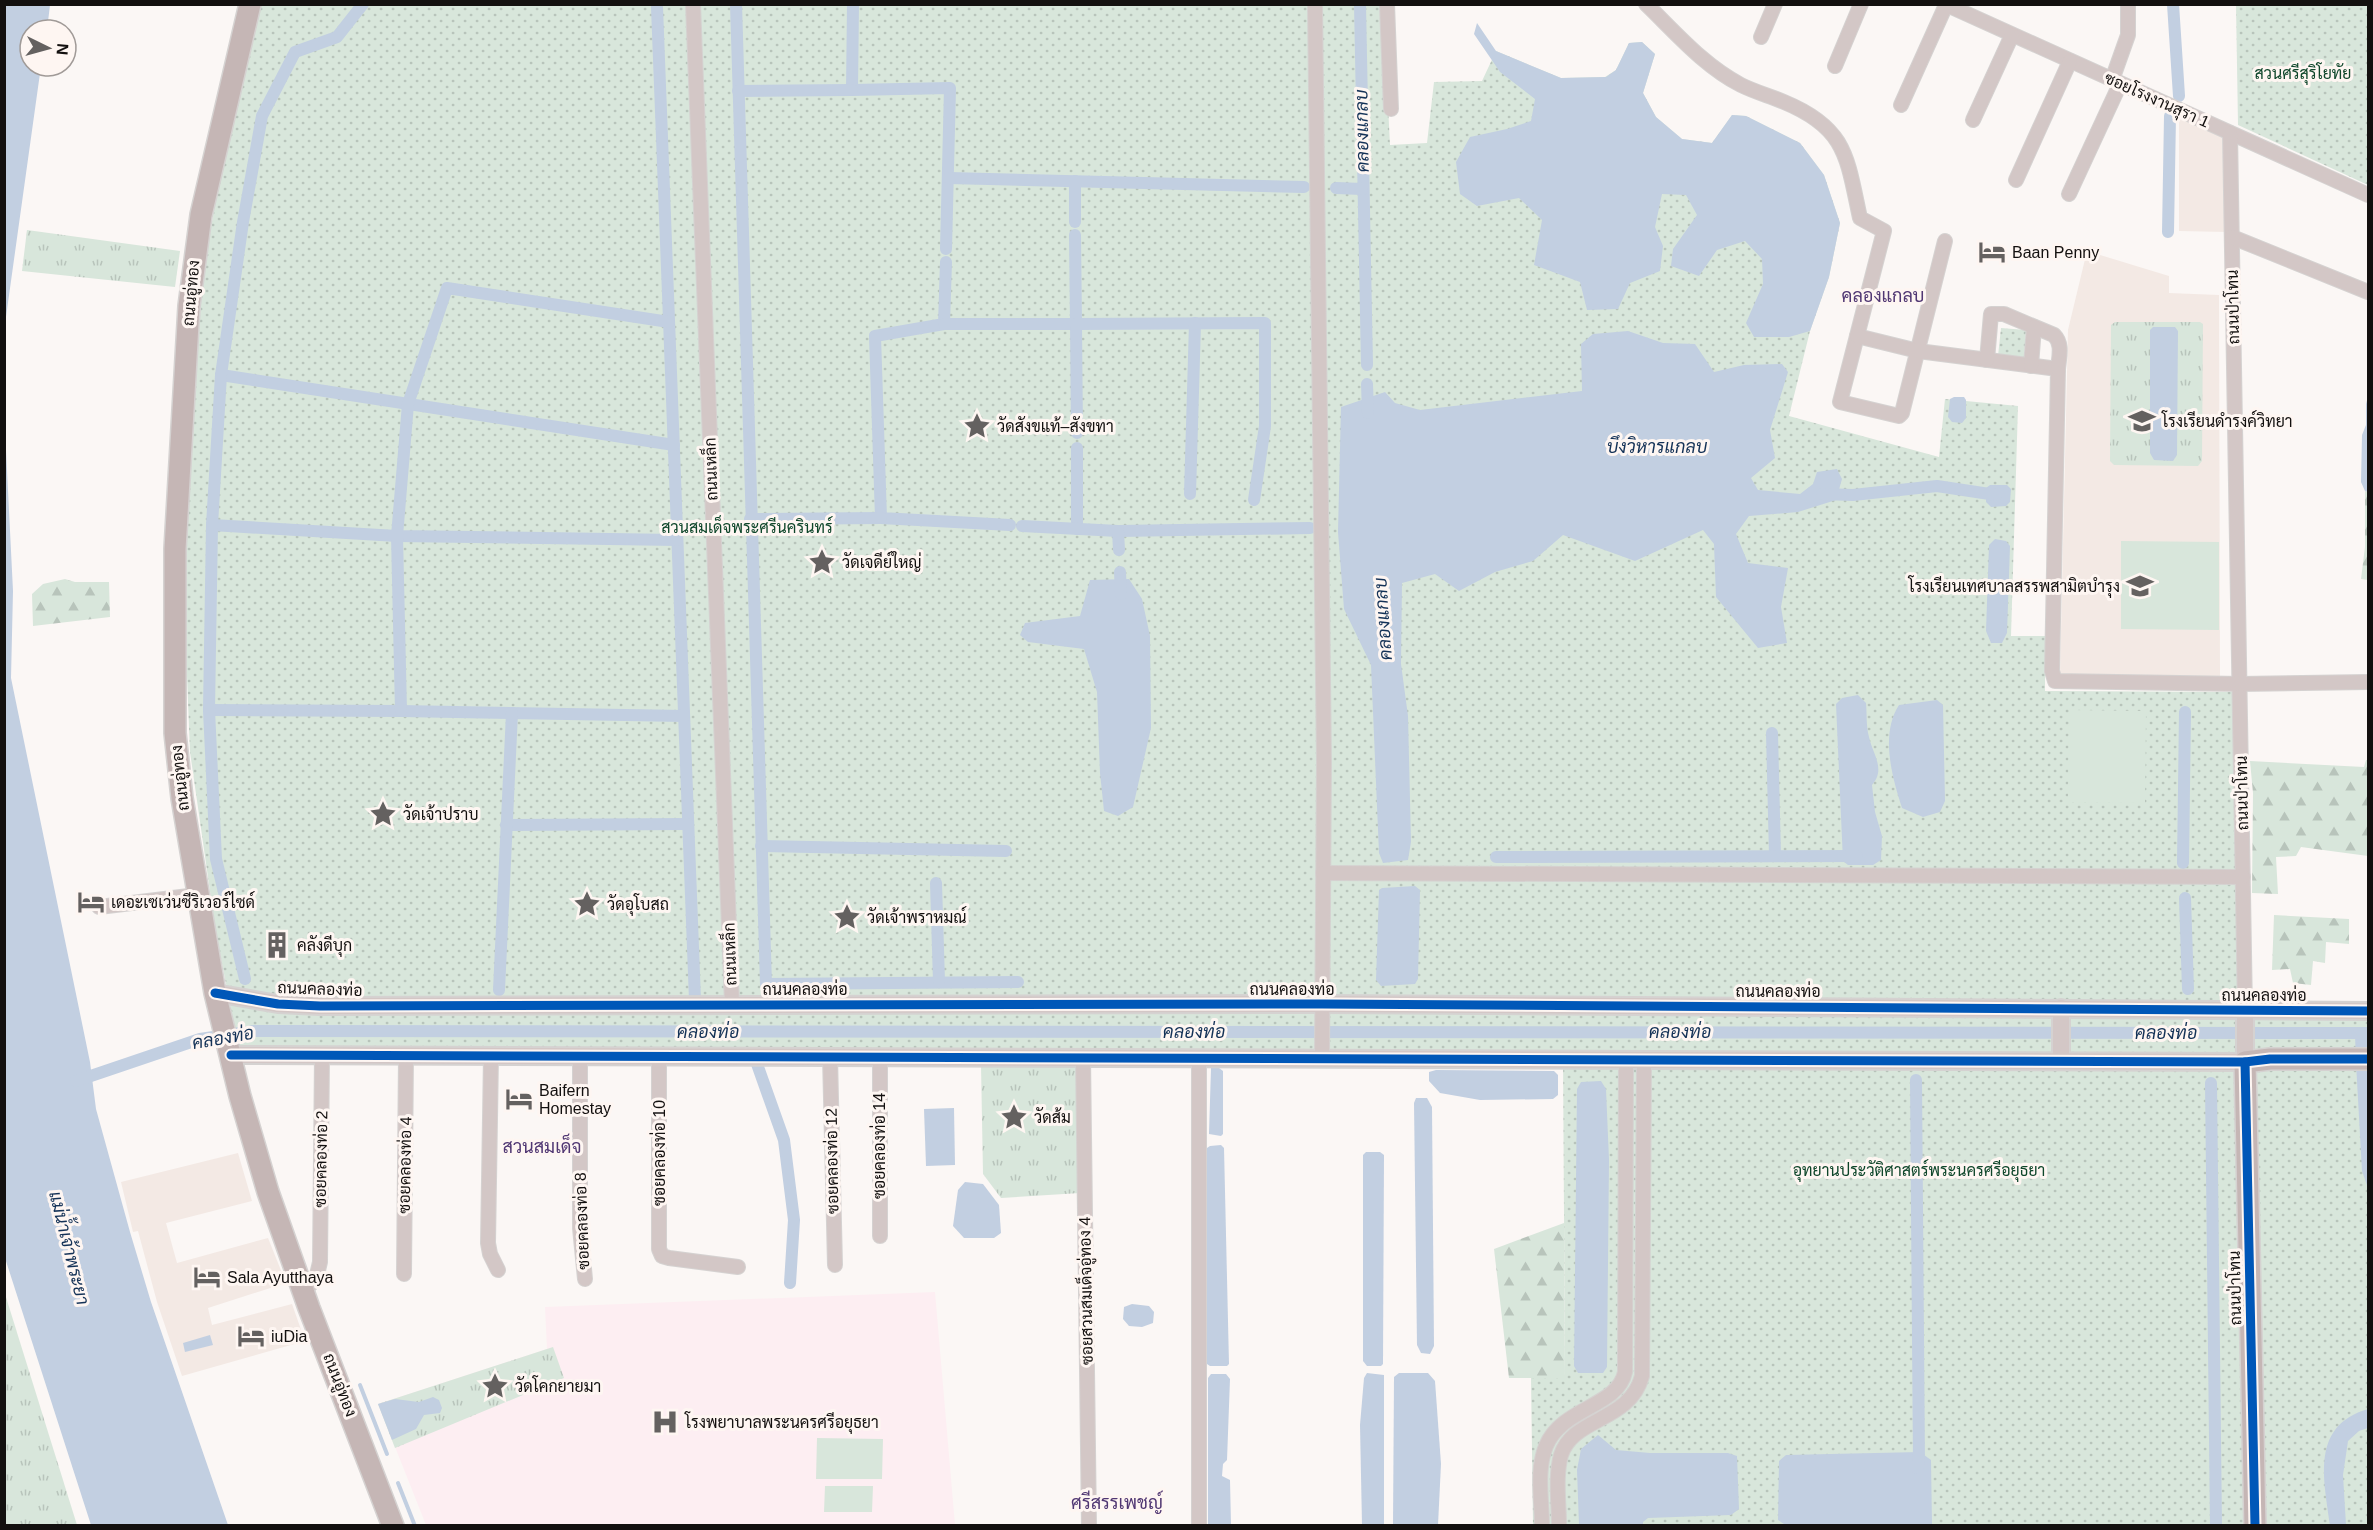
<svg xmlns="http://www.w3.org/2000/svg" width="2373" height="1530" font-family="Arial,Sarabun,sans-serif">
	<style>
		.built { fill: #f3e9e4 }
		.medical { fill: #fdeef2 }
		.grass { fill: url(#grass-tufts) }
		.forest { fill: url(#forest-firs) }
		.park { fill: url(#park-dots) }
		.garden { fill: #d8e6db }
		.water { fill: #c2cfe1 }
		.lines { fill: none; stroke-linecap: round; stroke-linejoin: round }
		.stream { stroke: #c2cfe1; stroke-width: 4 }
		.canal { stroke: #c2cfe1; stroke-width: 12 }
		.minor-casing { stroke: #d5d2d1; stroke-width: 16 }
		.tertiary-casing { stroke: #d5d2d1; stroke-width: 20 }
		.primary-casing { stroke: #d5d2d1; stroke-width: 24 }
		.minor { stroke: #d3c7c6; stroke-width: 14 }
		.tertiary { stroke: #d3c7c6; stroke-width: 16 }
		.primary { stroke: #c5b6b5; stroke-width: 21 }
		.cycleway-casing { stroke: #fef6f2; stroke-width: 13 }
		.cycleway { stroke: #0057b8; stroke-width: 9 }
		.labels { text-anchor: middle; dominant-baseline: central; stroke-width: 6; stroke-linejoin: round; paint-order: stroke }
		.park-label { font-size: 16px; fill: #0e462a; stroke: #fef6f2 }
		.street-label { font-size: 16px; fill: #13100f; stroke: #fef6f2 }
		.poi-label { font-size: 16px; fill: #13100f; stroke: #fef6f2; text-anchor: start }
		.water-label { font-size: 18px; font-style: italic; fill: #143257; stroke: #fef6f2 }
		.neighbourhood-label { font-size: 18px; fill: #503773; stroke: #fef6f2 }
	</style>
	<defs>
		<pattern id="grass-tufts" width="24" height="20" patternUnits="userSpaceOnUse" patternTransform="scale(1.5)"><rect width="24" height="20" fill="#d8e6db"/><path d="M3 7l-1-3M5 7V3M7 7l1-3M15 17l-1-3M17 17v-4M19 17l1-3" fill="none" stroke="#b8c4bb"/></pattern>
		<pattern id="forest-firs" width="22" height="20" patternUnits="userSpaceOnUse" patternTransform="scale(1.5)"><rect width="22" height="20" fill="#d8e6db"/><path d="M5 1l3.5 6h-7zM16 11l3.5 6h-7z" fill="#b8c4bb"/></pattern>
		<pattern id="park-dots" width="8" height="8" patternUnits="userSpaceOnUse" patternTransform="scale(1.5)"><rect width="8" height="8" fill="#d8e6db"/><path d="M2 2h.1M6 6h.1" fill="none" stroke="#b8c4bb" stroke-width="1.8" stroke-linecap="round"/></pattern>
	</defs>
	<rect width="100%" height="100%" fill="#fbf7f5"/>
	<g class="built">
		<polygon points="2179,115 2223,134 2227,140 2227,232 2179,231"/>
		<polygon points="2087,251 2169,276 2169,293 2219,295 2220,679 2060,675 2068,330"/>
		<polygon points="238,1153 252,1201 166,1223 177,1263 268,1238 286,1283 208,1308 212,1325 292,1304 305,1341 182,1376 157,1302 138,1231 133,1232 121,1182"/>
	</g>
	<polygon class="medical" points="935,1292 955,1525 426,1525 378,1404 547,1349 545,1307"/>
	<g class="grass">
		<polygon points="27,230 180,251 175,287 22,271"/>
		<polygon points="2115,322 2200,322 2203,324 2202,461 2198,466 2114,465 2110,461 2111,325"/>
		<polygon points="981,1065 1079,1065 1080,1193 1001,1198 983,1174"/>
		<polygon points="4,1294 5,1294 77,1525 5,1525"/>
		<polygon points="553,1347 564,1378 395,1448 378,1404"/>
	</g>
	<g class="forest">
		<polygon points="2365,491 2368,492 2368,580 2361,579 2365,547"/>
		<polygon points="65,579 75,582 109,582 110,617 33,626 32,594 43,584"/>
		<polygon points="2366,760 2368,760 2368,856 2301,847 2296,856 2276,857 2278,894 2252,893 2253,793 2250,761 2364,767"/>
		<polygon points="2274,915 2349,919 2349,944 2326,942 2325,963 2313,961 2311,985 2293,983 2290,969 2272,970"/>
		<polygon points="1564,1223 1565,1378 1509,1378 1494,1249"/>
	</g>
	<g class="park">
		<polygon points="260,5 1383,5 1390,145 1427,143 1434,82 1482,81 1496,51 1561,78 1605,77 1616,70 1629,43 1642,42 1655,54 1643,93 1656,117 1682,139 1712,143 1732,115 1746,116 1800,143 1824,175 1840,223 1829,277 1810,331 1789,416 1939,457 1945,399 2018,406 2011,636 2045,636 2045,691 2233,692 2238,1016 2368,1017 2368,1525 1533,1525 1531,1378 1565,1378 1563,1052 1310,1049 239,1050 216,933 190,752 184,600 188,474 203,276 215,204"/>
		<polygon points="2236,5 2368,5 2368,185 2238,125"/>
		<polygon points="2001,328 2026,330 2024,358 1998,356"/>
	</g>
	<g class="garden">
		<polygon points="2121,541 2219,542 2219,630 2121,629"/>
		<polygon points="2069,710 2146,711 2145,803 2068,802"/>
		<polygon points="817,1438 883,1439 882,1479 816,1479"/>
		<polygon points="825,1486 873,1486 872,1512 824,1512"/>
	</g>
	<g class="water">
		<polygon points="5,4 50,5 47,30 30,30 30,66 41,66 5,324"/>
		<polygon points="1477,23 1496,51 1561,78 1606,77 1616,70 1629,43 1642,42 1655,54 1643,93 1656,117 1682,139 1712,143 1732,115 1746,116 1800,143 1824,175 1840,223 1829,277 1810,331 1789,337 1754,337 1746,323 1763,284 1762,259 1745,241 1717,250 1699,276 1671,266 1673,249 1697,215 1686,195 1662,194 1655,227 1663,246 1660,271 1630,283 1618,309 1587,310 1580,282 1534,265 1542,220 1519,198 1477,206 1460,194 1456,162 1470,137 1507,129 1531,121 1535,99 1500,72 1474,34"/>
		<polygon points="2153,327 2175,327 2178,331 2177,455 2173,461 2154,460 2150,453 2150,330"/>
		<polygon points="1628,331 1663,343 1695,344 1714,372 1744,365 1782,364 1788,372 1770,430 1775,458 1751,478 1758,490 1800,494 1813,484 1817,472 1837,469 1842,479 1836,500 1798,512 1749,516 1736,534 1748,563 1788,568 1781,607 1787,643 1758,648 1716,597 1714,544 1703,530 1635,561 1563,535 1533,561 1495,572 1459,591 1435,574 1402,583 1401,664 1408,716 1411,842 1408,860 1383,863 1379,853 1371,665 1344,609 1338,532 1341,407 1385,392 1395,403 1420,410 1582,391 1581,344 1593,334"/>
		<polygon points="2368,396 2368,492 2365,491 2361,482 2362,435 2366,425 2366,404"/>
		<polygon points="1954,397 1964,397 1966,400 1966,418 1962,423 1952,422 1948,417 1950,399"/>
		<polygon points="5,430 13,591 11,678 90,1062 96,1109 130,1232 151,1302 228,1525 91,1525 5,1258"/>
		<polygon points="1990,485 2007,485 2011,489 2010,502 2006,506 1991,507 1986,502 1986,488"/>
		<polygon points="1995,539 2006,541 2010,546 2007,633 2002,643 1991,643 1986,631 1989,545"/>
		<polygon points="1129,579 1142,599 1150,636 1151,728 1133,807 1118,816 1104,811 1100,773 1097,692 1084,649 1028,642 1020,635 1025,623 1080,616 1090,580"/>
		<path d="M1858,695L1866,703C1867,714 1866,726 1869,737C1873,755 1886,769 1872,785L1875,812L1882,836L1881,860L1873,865H1848L1843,861L1836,704L1842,698Z"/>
		<path d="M1937,700L1943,705L1945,801L1940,812L1923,817L1902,808C1892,777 1880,734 1899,705Z"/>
		<polygon points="1415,886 1420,890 1418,979 1415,984 1381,986 1376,980 1379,890 1382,888"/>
		<polygon points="2356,1063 2368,1063 2368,1188 2362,1171"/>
		<polygon points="1211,1068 1219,1068 1223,1071 1223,1134 1221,1136 1209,1134"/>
		<polygon points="1436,1070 1554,1071 1558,1075 1558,1095 1553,1099 1480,1100 1440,1093 1429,1081 1429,1072"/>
		<polygon points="1601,1081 1606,1089 1609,1160 1607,1367 1603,1373 1578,1373 1574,1366 1577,1089 1581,1082"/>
		<polygon points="1416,1098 1427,1098 1432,1107 1434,1346 1430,1354 1421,1353 1417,1345 1414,1103"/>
		<polygon points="954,1108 955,1165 926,1166 924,1109"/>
		<polygon points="1221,1145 1224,1148 1229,1364 1227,1366 1210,1366 1207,1364 1207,1148 1210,1146"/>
		<polygon points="1366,1152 1380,1152 1384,1155 1383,1364 1381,1366 1367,1366 1363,1361 1363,1155"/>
		<polygon points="965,1182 983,1184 999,1205 1001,1233 994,1238 964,1238 953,1226 958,1190"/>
		<polygon points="1132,1304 1149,1306 1154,1312 1153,1323 1142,1327 1129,1326 1123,1319 1124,1307"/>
		<polygon points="210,1335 213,1345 185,1352 183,1343"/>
		<polygon points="1367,1373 1384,1375 1384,1525 1362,1525 1360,1425 1364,1378"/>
		<polygon points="1399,1373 1428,1373 1435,1381 1441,1464 1438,1525 1393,1525 1394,1377"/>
		<polygon points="1211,1374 1226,1374 1230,1379 1227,1460 1223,1464 1222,1476 1230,1480 1231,1525 1208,1525 1208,1378"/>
		<polygon points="433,1397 439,1400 442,1408 440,1413 424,1415 416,1429 392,1440 378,1404 395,1399 419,1402"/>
		<path d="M2368,1409V1428L2359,1431L2348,1441L2343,1475L2346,1525H2330C2324,1479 2310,1426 2368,1409Z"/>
		<polygon points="1598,1435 1616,1450 1650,1453 1728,1453 1737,1456 1739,1509 1731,1515 1648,1518 1643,1522 1643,1525 1579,1525 1577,1470 1581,1449"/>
		<polygon points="1920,1452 1931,1460 1932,1525 1787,1526 1778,1520 1779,1461 1786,1455"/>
	</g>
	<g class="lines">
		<g class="stream">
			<polyline points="360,1385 387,1454"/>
			<polyline points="398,1483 415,1526"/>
		</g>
		<g class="canal">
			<polyline points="736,4 766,984 1018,982"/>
			<polyline points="853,4 852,90 950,88 946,249"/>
			<polyline points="1360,4 1367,365"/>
			<polyline points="2173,4 2179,96"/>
			<polyline points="657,7 695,1000"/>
			<polyline points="738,91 852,90"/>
			<polyline points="949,178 1304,187"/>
			<polyline points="1075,181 1075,222"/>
			<polyline points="1336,188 1362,189"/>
			<polyline points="2168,232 2170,116"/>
			<polyline points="946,262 944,324 875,336 881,518 1010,525"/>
			<polyline points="944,324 1076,324 1075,235"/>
			<polyline points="221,375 674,445"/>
			<polyline points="1367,384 1368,413"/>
			<polyline points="1077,433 1076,324 1265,323 1265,426 1254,500"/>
			<polyline points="1077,448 1077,529"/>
			<polyline points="1190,494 1195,323"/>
			<polyline points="1822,494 1853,495 1937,486 1996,495"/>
			<polyline points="750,519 881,518"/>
			<polyline points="212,525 397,536 677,540"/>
			<polyline points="1022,526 1118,531 1310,528"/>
			<polyline points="1118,531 1119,550"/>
			<polyline points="1120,572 1121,594"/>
			<polyline points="209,710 401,711 684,716"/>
			<polyline points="401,711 397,536 408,404 447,288 669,322"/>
			<polyline points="1772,733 1775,856"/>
			<polyline points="506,825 688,824"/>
			<polyline points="761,846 1006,851"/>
			<polyline points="1496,857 1857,856"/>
			<polyline points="2183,863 2185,712"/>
			<polyline points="936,883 939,982"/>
			<polyline points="2185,898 2188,989"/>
			<polyline points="245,979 216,859 209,710 212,525 221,375 243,222 262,116 295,52 337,37 363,4"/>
			<polyline points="499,990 512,713"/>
			<polyline points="2361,1033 2362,1065"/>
			<polyline points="757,1064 784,1140 794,1220 790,1283"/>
			<polyline points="1916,1080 1919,1464 1917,1468"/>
			<polyline points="76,1081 200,1039 254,1031 2368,1033"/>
			<polyline points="2211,1083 2216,1526"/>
		</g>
		<defs>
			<g id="minor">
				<polyline points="693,4 732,1004"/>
				<polyline points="1315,4 1324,762 1322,1058"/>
				<polyline points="1387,4 1391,109"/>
				<path d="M1646,4C1676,33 1704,66 1741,85C1755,92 1770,96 1784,102C1847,128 1847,158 1860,218L1884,231L1840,402L1899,416L1902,413L1945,241"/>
				<polyline points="1945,4 2368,195"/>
				<polyline points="1761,37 1775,4"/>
				<polyline points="1835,66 1861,4"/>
				<polyline points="2112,80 2128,35 2128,4"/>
				<polyline points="1901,105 1946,5"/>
				<polyline points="1973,120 2012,35"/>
				<polyline points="2230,133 2245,1011"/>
				<polyline points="2016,180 2070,61"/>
				<polyline points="2069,194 2120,84"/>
				<polyline points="2232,237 2368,292"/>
				<polyline points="1857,336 1918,351 2058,369 2052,671 2055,681 2241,684 2368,682"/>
				<path d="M1987,360L1991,314H2004L2054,335C2063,344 2059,357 2058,369"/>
				<polyline points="2031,366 2034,327"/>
				<polyline points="1323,873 2243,877"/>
				<polyline points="99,907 197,895"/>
				<polyline points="491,1056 488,1243 490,1254 498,1270"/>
				<polyline points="580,1056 580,1228 585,1279"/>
				<polyline points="659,1056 659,1249 662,1256 669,1258 738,1267"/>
				<polyline points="830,1057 835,1265"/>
				<polyline points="880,1057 880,1236"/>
				<polyline points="1083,1057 1089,1526"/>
				<polyline points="1199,1058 1199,1526"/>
				<polyline points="404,1274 406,1056"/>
				<polyline points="303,1291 316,1279 320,1262 322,1056"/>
				<path d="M1542,1526C1542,1501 1536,1470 1546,1446C1562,1407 1618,1407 1625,1372L1626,1059"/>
				<path d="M1559,1526C1559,1503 1555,1477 1561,1455C1573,1417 1630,1422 1642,1376L1644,1059"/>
			</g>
			<g id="tertiary">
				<polyline points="215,993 278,1004 320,1006 1322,1004 2368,1011"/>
				<polyline points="2061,1008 2061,1060"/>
				<polyline points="231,1055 2245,1062 2245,1011"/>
			</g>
			<g id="primary">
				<polyline points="250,4 201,215 189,306 175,549 175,733 182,798 215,993 240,1096 268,1192 309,1308 393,1526"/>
				<polyline points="2255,1526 2245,1062 2270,1059 2368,1059"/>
			</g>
		</defs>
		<use href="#minor" class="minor-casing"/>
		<use href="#tertiary" class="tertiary-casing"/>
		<use href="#primary" class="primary-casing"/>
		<use href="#minor" class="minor"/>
		<use href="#tertiary" class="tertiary"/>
		<use href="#primary" class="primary"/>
		<defs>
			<g id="cycleway">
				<polyline points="215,993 278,1004 320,1006 1322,1004 2368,1011"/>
				<polyline points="231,1055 2245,1062 2270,1059 2368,1059"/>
				<polyline points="2245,1062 2255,1526"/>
			</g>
		</defs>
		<use href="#cycleway" class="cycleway-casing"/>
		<use href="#cycleway" class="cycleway"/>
	</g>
	<defs>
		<symbol id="hotel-bare" viewBox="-9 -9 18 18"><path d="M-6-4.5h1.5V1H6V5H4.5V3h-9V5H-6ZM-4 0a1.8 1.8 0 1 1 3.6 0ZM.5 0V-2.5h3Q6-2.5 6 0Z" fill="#646160" stroke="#fef6f2" stroke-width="2.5" paint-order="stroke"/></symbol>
		<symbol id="school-bare" viewBox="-9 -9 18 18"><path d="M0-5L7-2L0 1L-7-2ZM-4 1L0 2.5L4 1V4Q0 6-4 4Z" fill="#646160" stroke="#fef6f2" stroke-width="2.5" paint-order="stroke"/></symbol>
		<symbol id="sight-bare" viewBox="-9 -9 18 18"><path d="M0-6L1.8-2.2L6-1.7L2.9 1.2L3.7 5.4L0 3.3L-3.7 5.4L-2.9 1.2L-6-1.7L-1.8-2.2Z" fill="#646160" stroke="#fef6f2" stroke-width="2.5" paint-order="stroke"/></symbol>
		<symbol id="building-bare" viewBox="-9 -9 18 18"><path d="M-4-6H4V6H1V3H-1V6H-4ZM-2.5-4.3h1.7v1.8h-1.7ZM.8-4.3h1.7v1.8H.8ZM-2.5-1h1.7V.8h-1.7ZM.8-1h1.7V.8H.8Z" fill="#646160" stroke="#fef6f2" stroke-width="2.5" paint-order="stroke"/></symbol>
		<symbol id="hospital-bare" viewBox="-9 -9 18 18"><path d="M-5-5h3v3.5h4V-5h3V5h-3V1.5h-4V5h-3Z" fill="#646160" stroke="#fef6f2" stroke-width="2.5" paint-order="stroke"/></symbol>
	</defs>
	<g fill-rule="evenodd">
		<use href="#hotel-bare" x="1973" y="233" width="38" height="38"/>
		<use href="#school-bare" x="2123" y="402" width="38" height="38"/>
		<use href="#sight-bare" x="958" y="407" width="38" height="38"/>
		<use href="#sight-bare" x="803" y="543" width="38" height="38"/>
		<use href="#school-bare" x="2121" y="567" width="38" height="38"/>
		<use href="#sight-bare" x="364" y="795" width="38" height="38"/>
		<use href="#hotel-bare" x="72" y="883" width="38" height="38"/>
		<use href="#sight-bare" x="568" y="885" width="38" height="38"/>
		<use href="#sight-bare" x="828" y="898" width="38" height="38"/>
		<use href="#building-bare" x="258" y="926" width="38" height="38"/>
		<use href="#hotel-bare" x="500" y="1080" width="38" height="38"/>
		<use href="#sight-bare" x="995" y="1098" width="38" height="38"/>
		<use href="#hotel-bare" x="188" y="1258" width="38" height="38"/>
		<use href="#hotel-bare" x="232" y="1317" width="38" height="38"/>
		<use href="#sight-bare" x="476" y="1367" width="38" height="38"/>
		<use href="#hospital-bare" x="646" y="1403" width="38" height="38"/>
	</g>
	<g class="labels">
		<g class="park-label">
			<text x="2303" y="73">สวนศรีสุริโยทัย</text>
			<text x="747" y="527">สวนสมเด็จพระศรีนครินทร์</text>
			<text x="1919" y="1170">อุทยานประวัติศาสตร์พระนครศรีอยุธยา</text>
		</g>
		<g class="street-label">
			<text transform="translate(2157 100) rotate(24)">ซอยโรงงานสุรา 1</text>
			<text transform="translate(191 293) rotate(-85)">ถนนอู่ทอง</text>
			<text transform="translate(2233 307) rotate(-91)">ถนนป่าโทน</text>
			<text transform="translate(711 469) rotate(-92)">ถนนเหล็ก</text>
			<text transform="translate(180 778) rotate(-96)">ถนนอู่ทอง</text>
			<text transform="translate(2242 793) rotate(-91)">ถนนป่าโทน</text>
			<text transform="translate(730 954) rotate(-92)">ถนนเหล็ก</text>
			<text transform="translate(320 989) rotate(2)">ถนนคลองท่อ</text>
			<text x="805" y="989">ถนนคลองท่อ</text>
			<text x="1292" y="989">ถนนคลองท่อ</text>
			<text x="1778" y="991">ถนนคลองท่อ</text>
			<text x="2264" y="995">ถนนคลองท่อ</text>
			<text transform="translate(879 1146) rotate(-90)">ซอยคลองท่อ 14</text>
			<text transform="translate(659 1153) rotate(-90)">ซอยคลองท่อ 10</text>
			<text transform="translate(321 1159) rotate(-89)">ซอยคลองท่อ 2</text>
			<text transform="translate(832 1161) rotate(-91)">ซอยคลองท่อ 12</text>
			<text transform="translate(405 1165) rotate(-89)">ซอยคลองท่อ 4</text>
			<text transform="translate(582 1221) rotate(-92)">ซอยคลองท่อ 8</text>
			<text transform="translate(2235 1288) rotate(-91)">ถนนป่าโทน</text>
			<text transform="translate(1086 1291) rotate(-91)">ซอยสวนสมเด็จอู่ทอง 4</text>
			<text transform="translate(340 1385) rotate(69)">ถนนอู่ทอง</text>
		</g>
		<g class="poi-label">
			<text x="2012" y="252">Baan Penny</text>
			<text x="2162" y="421">โรงเรียนดำรงค์วิทยา</text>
			<text x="997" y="426">วัดสังขแท้–สังขทา</text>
			<text x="842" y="562">วัดเจดีย์ใหญ่</text>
			<text x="2120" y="586" text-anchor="end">โรงเรียนเทศบาลสรรพสามิตบำรุง</text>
			<text x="403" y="814">วัดเจ้าปราบ</text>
			<text x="111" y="902">เดอะเซเว่นซีริเวอร์ไซด์</text>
			<text x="607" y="904">วัดอุโบสถ</text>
			<text x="867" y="917">วัดเจ้าพราหมณ์</text>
			<text x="297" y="945">คลังดีบุก</text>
			<text x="539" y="1090">Baifern<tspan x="539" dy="18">Homestay</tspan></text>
			<text x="1034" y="1117">วัดส้ม</text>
			<text x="227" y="1277">Sala Ayutthaya</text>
			<text x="271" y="1336">iuDia</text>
			<text x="515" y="1386">วัดโคกยายมา</text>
			<text x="685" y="1422">โรงพยาบาลพระนครศรีอยุธยา</text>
		</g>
		<g class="water-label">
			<text transform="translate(1362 131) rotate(-91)">คลองแกลบ</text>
			<text x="1657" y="447">บึงวิหารแกลบ</text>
			<text transform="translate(1383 619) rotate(-94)">คลองแกลบ</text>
			<text x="708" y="1032">คลองท่อ</text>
			<text x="1194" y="1032">คลองท่อ</text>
			<text x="1680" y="1032">คลองท่อ</text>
			<text x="2166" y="1033">คลองท่อ</text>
			<text transform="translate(223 1038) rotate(-10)">คลองท่อ</text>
			<text transform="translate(69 1248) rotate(76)">แม่น้ำเจ้าพระยา</text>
		</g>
		<g class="neighbourhood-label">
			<text x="1883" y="296">คลองแกลบ</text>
			<text x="542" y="1147">สวนสมเด็จ</text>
			<text x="1117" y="1503">ศรีสรรเพชญ์</text>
		</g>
	</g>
	<rect width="2373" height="1530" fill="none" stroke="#13100f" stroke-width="12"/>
	<g transform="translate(48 48) rotate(95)"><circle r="28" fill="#fef6f2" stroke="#a09a97" stroke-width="1.5"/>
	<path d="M0-4.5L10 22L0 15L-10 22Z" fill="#646160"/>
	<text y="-9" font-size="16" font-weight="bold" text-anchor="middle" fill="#13100f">N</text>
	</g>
</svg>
